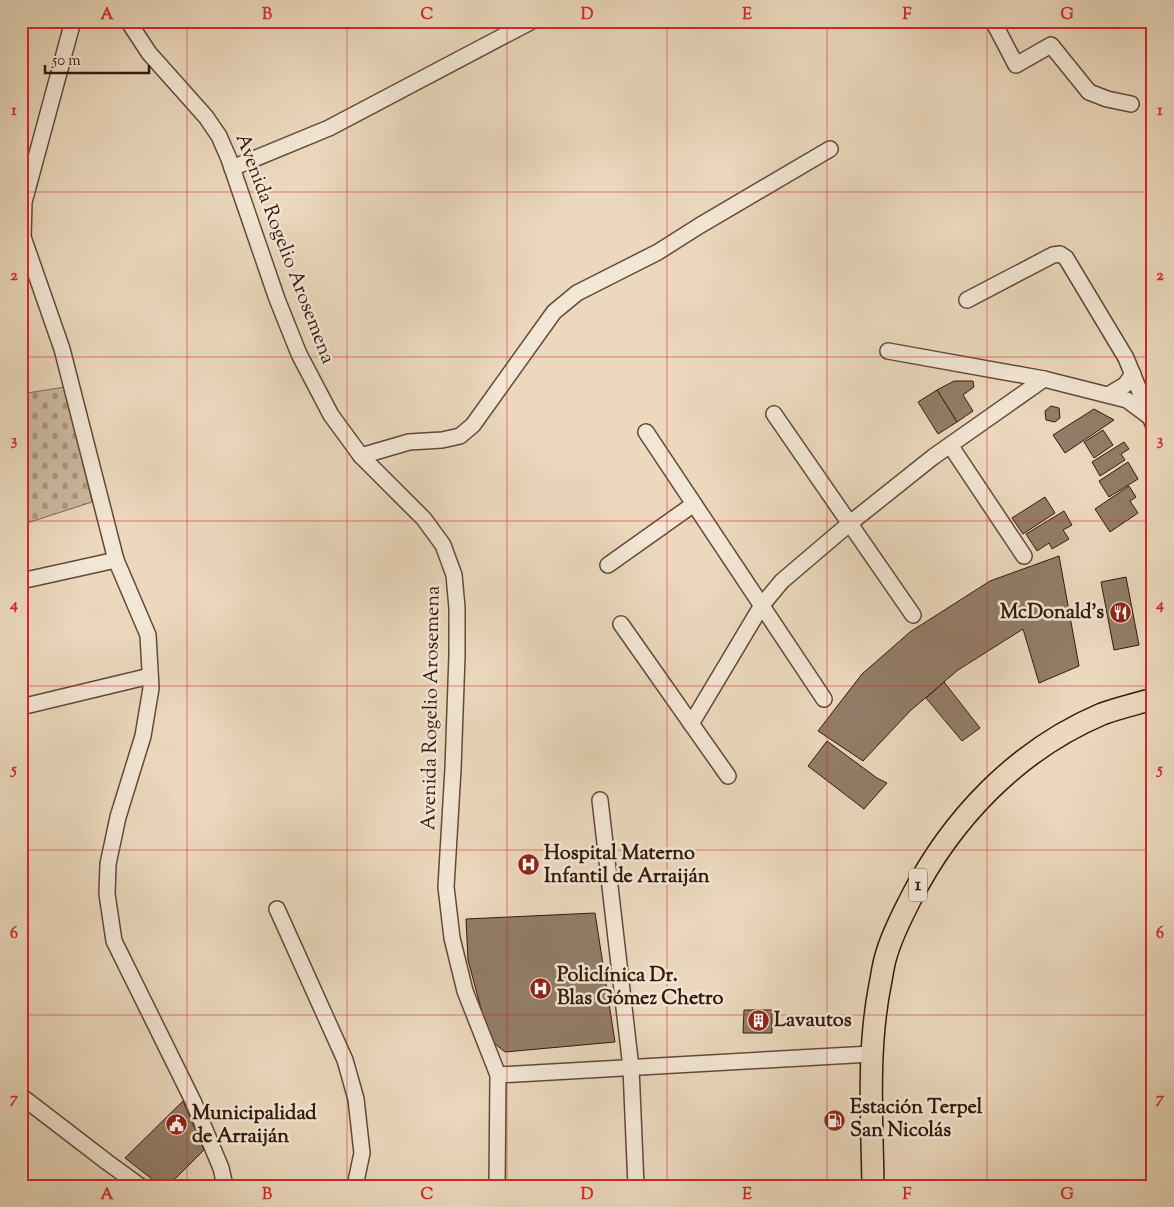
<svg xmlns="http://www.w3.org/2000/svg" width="1174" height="1207" font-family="'Sorts Mill Goudy',serif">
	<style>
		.cemetery { fill: url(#cemetery-stones); stroke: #806956 }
		.building { fill: #937d68; stroke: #341a0c }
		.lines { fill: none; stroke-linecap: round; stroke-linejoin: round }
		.minor-casing { stroke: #624a38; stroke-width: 18 }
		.highway-casing { stroke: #341a0c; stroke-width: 24 }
		.minor { stroke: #f2e6d4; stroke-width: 15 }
		.highway { stroke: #ebd8bd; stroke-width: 21 }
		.grid { fill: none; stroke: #d62828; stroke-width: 1; stroke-opacity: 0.55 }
		.labels { text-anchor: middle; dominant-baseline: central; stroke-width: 5; stroke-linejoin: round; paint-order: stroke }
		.shield { fill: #f2e6d4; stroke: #6d5748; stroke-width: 1 }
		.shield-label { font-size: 19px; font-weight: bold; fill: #341a0c }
		.street-label { font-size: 20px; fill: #341a0c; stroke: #f2e6d4 }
		.poi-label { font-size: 20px; font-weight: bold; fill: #341a0c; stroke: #f2e6d4; text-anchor: start }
		.neatline { fill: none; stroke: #d62828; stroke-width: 2 }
		.grid-label { font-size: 16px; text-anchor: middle; font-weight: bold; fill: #d62828 }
	</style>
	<defs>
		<pattern id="cemetery-stones" width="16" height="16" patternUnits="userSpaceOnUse" patternTransform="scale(1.25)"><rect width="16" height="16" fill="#ccb89f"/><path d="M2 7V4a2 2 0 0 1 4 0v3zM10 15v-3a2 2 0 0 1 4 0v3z" fill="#a69580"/></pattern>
	</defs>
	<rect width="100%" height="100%" fill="#ebd8bd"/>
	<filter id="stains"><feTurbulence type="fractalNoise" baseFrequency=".004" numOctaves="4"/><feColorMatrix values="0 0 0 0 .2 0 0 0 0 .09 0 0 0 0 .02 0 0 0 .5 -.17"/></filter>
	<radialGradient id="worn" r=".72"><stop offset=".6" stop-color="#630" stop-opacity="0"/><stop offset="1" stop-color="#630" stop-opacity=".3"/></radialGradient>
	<polygon class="cemetery" points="65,387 92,502 21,525 21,394"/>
	<g class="building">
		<polygon points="954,381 973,381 974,387 963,395 973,411 957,422 937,390"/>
		<polygon points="937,390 957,422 938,434 918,402"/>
		<polygon points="1051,406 1059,408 1060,418 1055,422 1046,420 1045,411"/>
		<polygon points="1094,409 1114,420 1065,453 1053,435"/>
		<polygon points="1103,430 1113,445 1094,458 1084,442"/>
		<polygon points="1124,442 1129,449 1121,454 1125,460 1100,476 1092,462"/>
		<polygon points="1128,462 1138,479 1109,497 1099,481"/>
		<polygon points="1129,486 1136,497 1130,501 1138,513 1110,532 1095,509"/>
		<polygon points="1045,497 1055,513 1023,534 1012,518"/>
		<polygon points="1064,511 1072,525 1063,530 1069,539 1052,549 1049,543 1037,551 1026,534"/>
		<polygon points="1059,556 1079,666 1039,683 1023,629 958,670 910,711 863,761 818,731 862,674 910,632 990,581"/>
		<polygon points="1126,577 1139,645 1114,650 1101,582"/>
		<polygon points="944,682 980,728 962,741 926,698"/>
		<polygon points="827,741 877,778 887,783 864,809 808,766"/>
		<polygon points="595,913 615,1042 505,1052 494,1043 483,1016 468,960 466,919"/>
		<polygon points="744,1010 772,1010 772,1033 743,1033"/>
		<polygon points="183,1101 204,1150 168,1186 161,1186 125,1158"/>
	</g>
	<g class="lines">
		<defs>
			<g id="minor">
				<polyline points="73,21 24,202 23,237 62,349 116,560 148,635 151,688 143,736 118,817 108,864 107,894 114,941 193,1101 221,1168 225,1186"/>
				<polyline points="128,21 149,53 206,117 219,136 229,159 277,299 299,354 331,415 361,456 424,519 443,545 454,575 457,608 457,655 453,769 446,887 452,938 465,991 498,1075 497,1186"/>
				<polyline points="993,21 1016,65 1051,45 1089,92 1107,99 1131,104"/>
				<polyline points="232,168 329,128 532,21"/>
				<polyline points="967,300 1053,255 1060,254 1066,258 1126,358 1153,424"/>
				<polyline points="888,351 1044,379 1127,400 1150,417"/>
				<polyline points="1108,395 1125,385 1133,374"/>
				<polyline points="774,414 913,615"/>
				<polyline points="646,432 824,699"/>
				<polyline points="950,445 1024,556"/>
				<polyline points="361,456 409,442 442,440 460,436 473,425 554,312 577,293 658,252 699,226 830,149"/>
				<polyline points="608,565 694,504"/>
				<polyline points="21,581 116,560"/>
				<polyline points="621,624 728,776"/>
				<polyline points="21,707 150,676"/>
				<polyline points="691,724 762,605 782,581 849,524 933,457 1044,379"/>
				<polyline points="600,800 631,1068 636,1186"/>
				<polyline points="277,909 345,1060 356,1099 362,1153 355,1186"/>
				<polyline points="498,1075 871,1054"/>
				<polyline points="21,1096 107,1162 140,1186"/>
			</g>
			<path id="highway" d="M873,1186C872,1119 867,1051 880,985C882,976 883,965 886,956C891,937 901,918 910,900C951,819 1017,750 1102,714C1118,708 1136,704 1153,699"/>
		</defs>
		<use href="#minor" class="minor-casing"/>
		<use href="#highway" class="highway-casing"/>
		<use href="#minor" class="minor"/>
		<use href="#highway" class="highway"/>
	</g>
	<path class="grid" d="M187,21V1186M347,21V1186M507,21V1186M667,21V1186M827,21V1186M987,21V1186M21,192H1153M21,357H1153M21,521H1153M21,686H1153M21,850H1153M21,1015H1153"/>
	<defs>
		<symbol id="restaurant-disc" viewBox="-11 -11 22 22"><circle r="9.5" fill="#8f2418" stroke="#f2e6d4"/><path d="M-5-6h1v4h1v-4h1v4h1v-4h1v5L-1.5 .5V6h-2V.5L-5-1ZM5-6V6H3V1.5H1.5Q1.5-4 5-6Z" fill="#fff"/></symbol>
		<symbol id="hospital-disc" viewBox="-11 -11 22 22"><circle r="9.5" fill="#8f2418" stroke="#f2e6d4"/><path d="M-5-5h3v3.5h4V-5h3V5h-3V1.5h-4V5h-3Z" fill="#fff"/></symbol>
		<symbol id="building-disc" viewBox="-11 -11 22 22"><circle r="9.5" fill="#8f2418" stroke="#f2e6d4"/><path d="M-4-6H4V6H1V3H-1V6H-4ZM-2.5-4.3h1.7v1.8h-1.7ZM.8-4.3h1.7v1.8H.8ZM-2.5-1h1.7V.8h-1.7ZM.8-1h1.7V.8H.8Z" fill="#fff"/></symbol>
		<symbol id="fuel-disc" viewBox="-11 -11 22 22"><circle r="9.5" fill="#8f2418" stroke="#f2e6d4"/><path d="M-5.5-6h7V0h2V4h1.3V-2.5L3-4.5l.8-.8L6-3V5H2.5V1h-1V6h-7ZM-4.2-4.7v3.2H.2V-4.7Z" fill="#fff"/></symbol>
		<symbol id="civic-disc" viewBox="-11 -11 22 22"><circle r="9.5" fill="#8f2418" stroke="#f2e6d4"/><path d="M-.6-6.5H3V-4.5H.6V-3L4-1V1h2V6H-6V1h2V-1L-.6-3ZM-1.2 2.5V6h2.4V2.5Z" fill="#fff"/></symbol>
	</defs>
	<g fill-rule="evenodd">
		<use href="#restaurant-disc" x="1108" y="600" width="25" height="25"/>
		<use href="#hospital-disc" x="516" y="852" width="25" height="25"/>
		<use href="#hospital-disc" x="528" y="976" width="25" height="25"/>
		<use href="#building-disc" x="746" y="1008" width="25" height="25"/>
		<use href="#fuel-disc" x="822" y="1108" width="25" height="25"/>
		<use href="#civic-disc" x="164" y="1112" width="25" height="25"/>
	</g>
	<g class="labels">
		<rect class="shield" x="909" y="868.5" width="18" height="33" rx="4"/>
		<g class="shield-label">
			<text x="918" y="885">1</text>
		</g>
		<g class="street-label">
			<text transform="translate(284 249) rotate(69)">Avenida Rogelio Arosemena</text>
			<text transform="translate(432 708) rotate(-89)">Avenida Rogelio Arosemena</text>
		</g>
		<g class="poi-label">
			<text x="1104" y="613" text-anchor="end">McDonald's</text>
			<text x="544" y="854">Hospital Materno<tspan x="544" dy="23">Infantil de Arraiján</tspan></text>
			<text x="557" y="976">Policlínica Dr.<tspan x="557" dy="23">Blas Gómez Chetro</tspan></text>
			<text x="774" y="1021">Lavautos</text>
			<text x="850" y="1108">Estación Terpel<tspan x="850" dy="23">San Nicolás</tspan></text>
			<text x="192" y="1114">Municipalidad<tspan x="192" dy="23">de Arraiján</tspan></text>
		</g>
	</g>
	<rect width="1174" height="1207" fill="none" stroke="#ebd8bd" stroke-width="55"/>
	<path d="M45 65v8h104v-8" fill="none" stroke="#341a0c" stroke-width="2.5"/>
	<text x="52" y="65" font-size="15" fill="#341a0c" stroke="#f2e6d4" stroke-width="4" paint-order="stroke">50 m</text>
	<rect x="28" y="28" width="1118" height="1152" class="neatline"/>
	<g class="grid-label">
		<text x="107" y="19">A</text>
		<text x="267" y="19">B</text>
		<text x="427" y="19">C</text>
		<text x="587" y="19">D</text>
		<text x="747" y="19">E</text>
		<text x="907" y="19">F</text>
		<text x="1067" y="19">G</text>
		<text x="14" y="115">1</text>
		<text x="1160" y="115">1</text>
		<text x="14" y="280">2</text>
		<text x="1160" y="280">2</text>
		<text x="14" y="445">3</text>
		<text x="1160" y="445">3</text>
		<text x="14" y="609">4</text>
		<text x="1160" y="609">4</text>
		<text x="14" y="774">5</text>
		<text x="1160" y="774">5</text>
		<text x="14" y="938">6</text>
		<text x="1160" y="938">6</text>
		<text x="14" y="1103">7</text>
		<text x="1160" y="1103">7</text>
		<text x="107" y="1199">A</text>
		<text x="267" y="1199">B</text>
		<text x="427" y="1199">C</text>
		<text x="587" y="1199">D</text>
		<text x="747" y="1199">E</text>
		<text x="907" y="1199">F</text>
		<text x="1067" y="1199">G</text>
	</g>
	<rect width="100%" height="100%" filter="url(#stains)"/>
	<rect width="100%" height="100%" fill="url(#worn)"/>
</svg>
